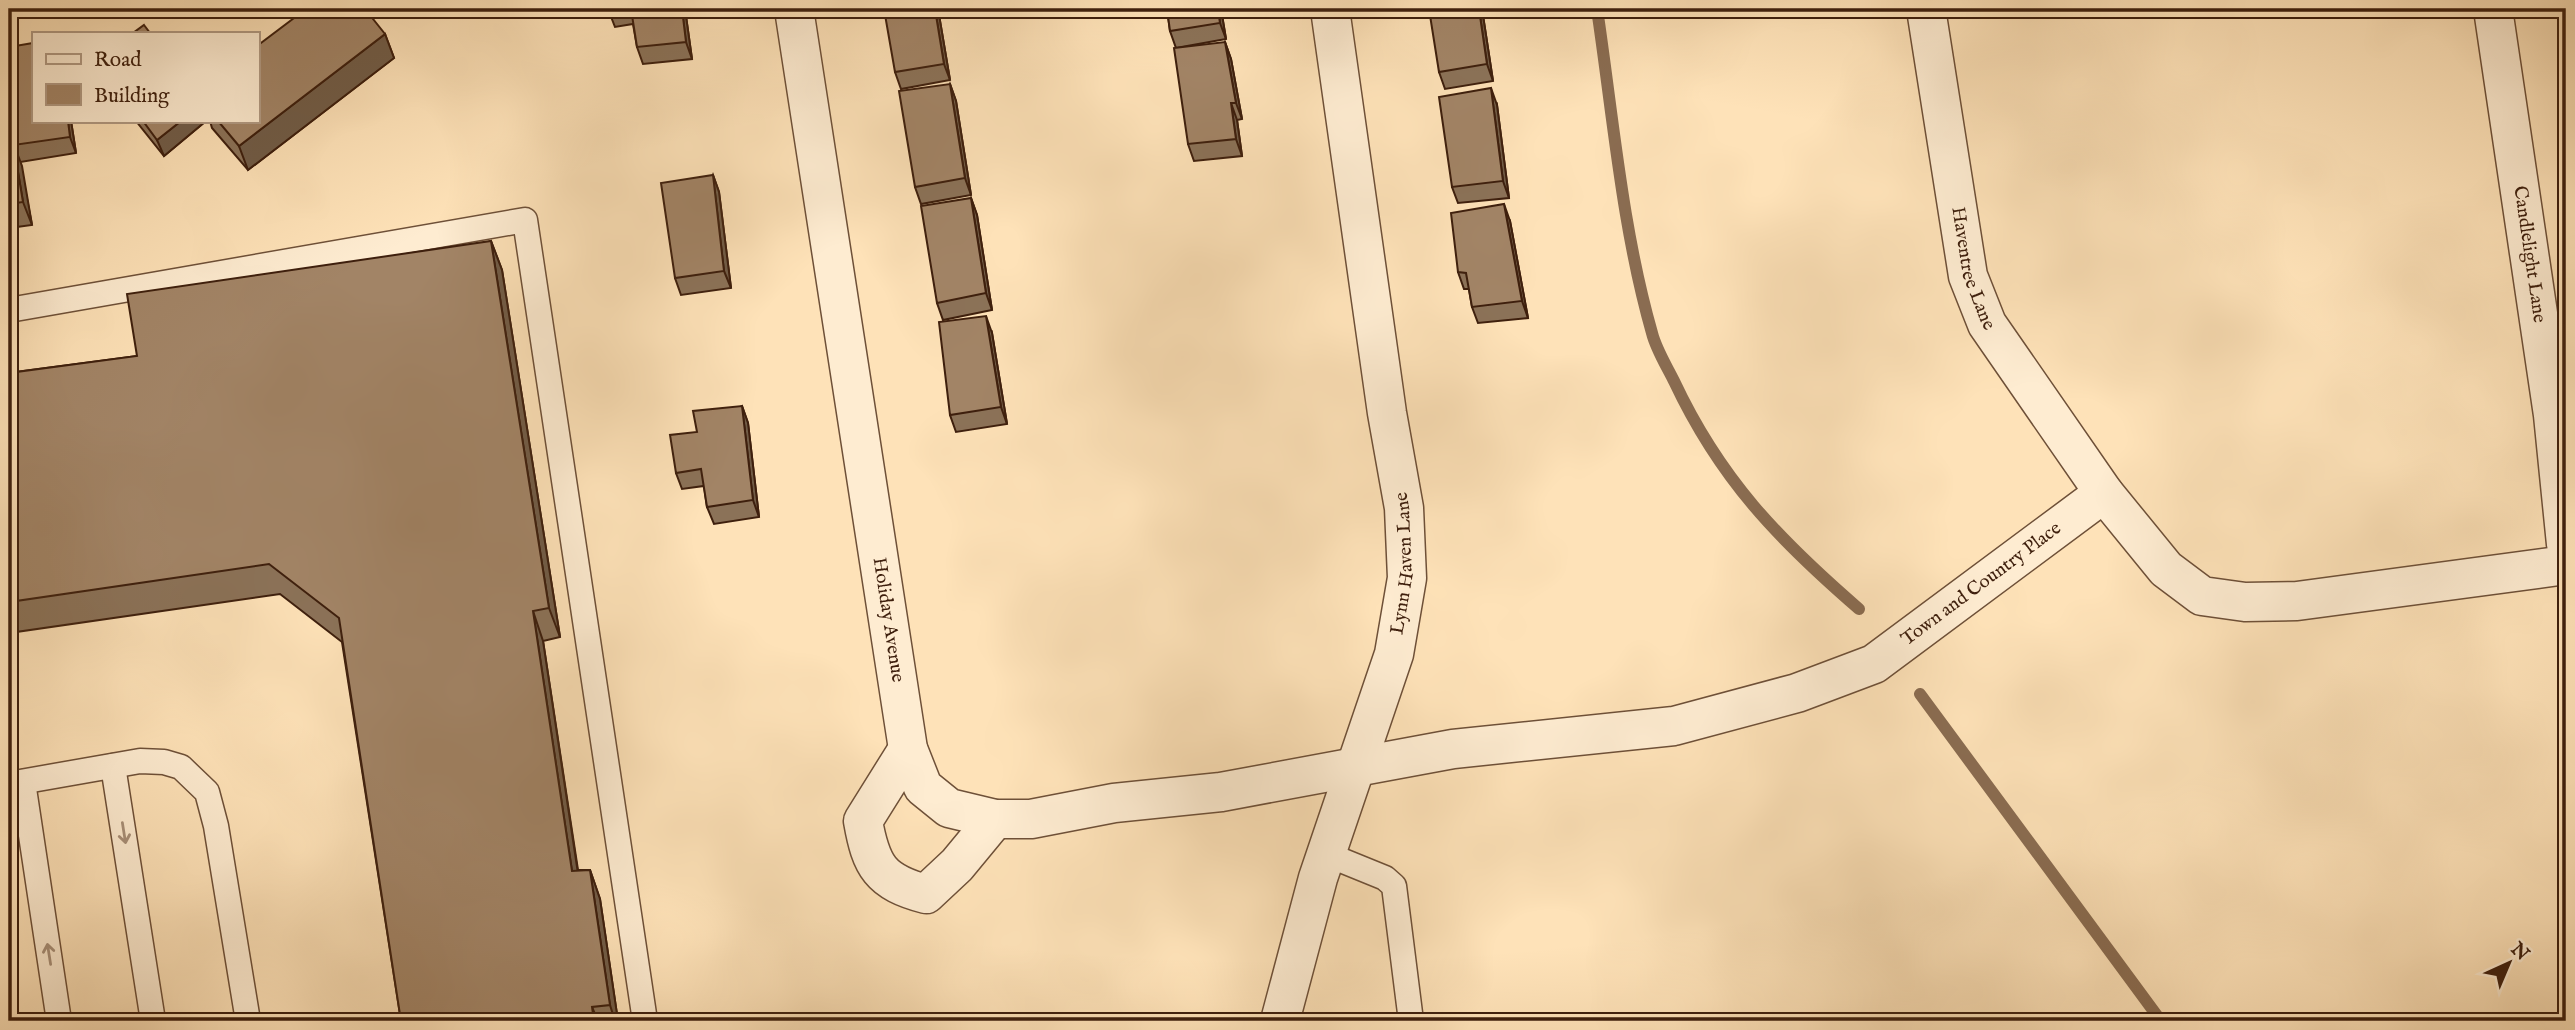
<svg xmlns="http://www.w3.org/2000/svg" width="2575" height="1030" font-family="'IM FELL English',serif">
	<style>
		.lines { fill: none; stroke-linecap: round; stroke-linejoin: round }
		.stream { stroke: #8a6c51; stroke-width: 12 }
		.service-casing { stroke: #6e5038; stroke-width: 27 }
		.minor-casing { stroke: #6e5038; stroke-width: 41 }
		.tertiary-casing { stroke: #6e5038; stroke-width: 41 }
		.service { stroke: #feecd1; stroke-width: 24 }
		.minor { stroke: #feecd1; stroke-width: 38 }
		.tertiary { stroke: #feecd1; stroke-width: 38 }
		.wall { fill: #8b7258; stroke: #3e1f0d; stroke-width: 2 }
		.shaded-wall { fill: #715c47; stroke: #3e1f0d; stroke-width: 2 }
		.building { fill: #a28466; stroke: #3e1f0d; stroke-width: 2 }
		.oneway { stroke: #a89079 }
		.labels { text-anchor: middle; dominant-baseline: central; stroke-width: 5; stroke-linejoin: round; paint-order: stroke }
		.street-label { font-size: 19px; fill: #3e1f0d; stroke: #feecd1 }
	</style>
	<rect width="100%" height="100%" fill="#fee2b8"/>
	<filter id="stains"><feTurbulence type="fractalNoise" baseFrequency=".00286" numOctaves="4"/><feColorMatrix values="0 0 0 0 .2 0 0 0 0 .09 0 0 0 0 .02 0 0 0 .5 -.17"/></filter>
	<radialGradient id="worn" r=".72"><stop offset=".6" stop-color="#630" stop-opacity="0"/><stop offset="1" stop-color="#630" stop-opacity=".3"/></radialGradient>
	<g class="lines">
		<g class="stream">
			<path d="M1597,9C1613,116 1622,228 1652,333C1656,349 1666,365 1674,381C1720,479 1778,539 1859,609"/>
			<polyline points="1920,694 2161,1021"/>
		</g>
		<defs>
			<g id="service">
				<polyline points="9,310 525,220 645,1021"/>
				<polyline points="113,766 153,1021"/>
				<polyline points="23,782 59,1021"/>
				<polyline points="9,784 140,761 164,762 181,767 207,792 216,826 248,1021"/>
				<polyline points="1326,854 1385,878 1394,886 1411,1021"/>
			</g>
			<g id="minor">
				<path id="s1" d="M794,9L908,749L923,787L949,808L995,819H1031L1114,803L1221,792L1453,749L1674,726L1797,693L1874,664L2104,493"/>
				<path id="s2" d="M1926,9L1968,276L1987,324L2104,493L2166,569L2202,596L2245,602L2297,601L2566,565"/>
				<path id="s3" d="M2493,9L2553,415L2566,544"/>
				<path d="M908,749L863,821C871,866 880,882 926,894L957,865L995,819"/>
			</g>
			<g id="tertiary">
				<path id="s4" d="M1280,1021L1318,878L1394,654L1407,578L1404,508L1387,413L1330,9"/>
			</g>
		</defs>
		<use href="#service" class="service-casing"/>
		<use href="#minor" class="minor-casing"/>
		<use href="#tertiary" class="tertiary-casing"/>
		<use href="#service" class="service"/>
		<use href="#minor" class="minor"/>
		<use href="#tertiary" class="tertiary"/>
	</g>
	<g class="wall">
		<polygon points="608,9 685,9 692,59 643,64 637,47 633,24 615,27"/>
		<polygon points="938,9 950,80 901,89 895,72"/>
		<polygon points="1167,9 1221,9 1226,39 1176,48 1170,31"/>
		<polygon points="1482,9 1493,81 1445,89 1439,72"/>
		<polygon points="385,34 394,58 248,170 212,128 210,121 257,121"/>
		<polygon points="1225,42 1231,59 1242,119 1237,120 1242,156 1194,161 1188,144"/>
		<polygon points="9,47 71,121 76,153 20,162 32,225 9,228 9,144 11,143 9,136"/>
		<polygon points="950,84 956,101 971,195 921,204 915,187"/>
		<polygon points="1497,105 1509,198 1458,203 1452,187"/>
		<polygon points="136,121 206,121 164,156"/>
		<polygon points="713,175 719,192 731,288 681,295 675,278"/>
		<polygon points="971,198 977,215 992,310 943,320 937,303"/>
		<polygon points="1510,221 1528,318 1478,323 1472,307 1469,289 1464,289 1458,272"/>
		<polygon points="491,241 502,270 560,637 543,641 578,870 590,870 600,899 618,1021 401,1021 342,642 280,594 9,633 9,373 137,356"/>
		<polygon points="992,333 1007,424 956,432 950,415"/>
		<polygon points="742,406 748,423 759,517 714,524 707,507 704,486 682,489 676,473 697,432"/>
	</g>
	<g class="shaded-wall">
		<polygon points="682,9 685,9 692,59 686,42"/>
		<polygon points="935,9 938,9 950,80 944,64"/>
		<polygon points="1218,9 1221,9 1226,39 1220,23"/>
		<polygon points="1479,9 1482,9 1493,81 1487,64"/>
		<polygon points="385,34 394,58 248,170 239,146"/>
		<polygon points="1225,42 1231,59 1242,119 1236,103"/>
		<polygon points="950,84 956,101 971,195 965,178"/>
		<polygon points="1491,88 1497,105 1509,198 1503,181"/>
		<polygon points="1231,103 1237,120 1242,156 1236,139"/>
		<polygon points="68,121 71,121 76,153 70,137"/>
		<polygon points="181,121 206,121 164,156 157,140"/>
		<polygon points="13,142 22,166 32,225 23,202"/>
		<polygon points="713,175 719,192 731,288 724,271"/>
		<polygon points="971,198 977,215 992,310 986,293"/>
		<polygon points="1504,204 1510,221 1528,318 1522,301"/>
		<polygon points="491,241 502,270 560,637 549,608"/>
		<polygon points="986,316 992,333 1007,424 1001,407"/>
		<polygon points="742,406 748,423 759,517 753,500"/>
		<polygon points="533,611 543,641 582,900 572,871"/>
		<polygon points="590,870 600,899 618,1021 615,1021 610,1005"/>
		<polygon points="592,1007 598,1021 594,1021"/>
	</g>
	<g class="building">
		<polygon points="306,9 365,9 385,34 239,146 218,121 257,121 257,46"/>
		<polygon points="631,9 682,9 686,42 637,47"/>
		<polygon points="884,9 935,9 944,64 895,72"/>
		<polygon points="1167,9 1218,9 1220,23 1170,31"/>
		<polygon points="1429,9 1479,9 1487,64 1439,72"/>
		<polygon points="144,25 150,33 133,33"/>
		<polygon points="1225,42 1236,103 1231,103 1236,139 1188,144 1174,48"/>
		<polygon points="33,43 33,121 68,121 70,137 14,145 13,142 11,143 9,131 9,47"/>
		<polygon points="950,84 965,178 915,187 899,91"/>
		<polygon points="1491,88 1503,181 1452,187 1439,97"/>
		<polygon points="143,121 181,121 157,140"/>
		<polygon points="13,142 23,202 9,204 9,144"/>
		<polygon points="713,175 724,271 675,278 661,183"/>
		<polygon points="971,198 986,293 937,303 921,206"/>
		<polygon points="1504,204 1522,301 1472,307 1466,273 1458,272 1451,213"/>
		<polygon points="491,241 549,608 533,611 572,871 590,870 610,1005 592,1007 594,1021 401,1021 339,618 269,564 9,602 9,373 137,356 127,294"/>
		<polygon points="986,316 1001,407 950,415 939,322"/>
		<polygon points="742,406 753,500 707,507 701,469 676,473 670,435 697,432 693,411"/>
	</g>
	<defs><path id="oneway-shaft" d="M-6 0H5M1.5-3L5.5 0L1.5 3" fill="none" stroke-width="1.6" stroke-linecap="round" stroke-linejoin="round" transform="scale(1.75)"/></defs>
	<g class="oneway">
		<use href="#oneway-shaft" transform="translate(124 833) rotate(81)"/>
		<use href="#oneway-shaft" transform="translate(49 954) rotate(-99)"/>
	</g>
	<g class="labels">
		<g class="street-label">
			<text stroke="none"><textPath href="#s3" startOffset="248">Candlelight Lane</textPath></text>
			<text stroke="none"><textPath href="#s2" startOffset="264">Haventree Lane</textPath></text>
			<text stroke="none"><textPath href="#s4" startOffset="476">Lynn Haven Lane</textPath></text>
			<text stroke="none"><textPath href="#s1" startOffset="1900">Town and Country Place</textPath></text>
			<text stroke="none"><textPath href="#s1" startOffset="618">Holiday Avenue</textPath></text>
		</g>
	</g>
	<rect width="2575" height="1030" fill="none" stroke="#fee2b8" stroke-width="35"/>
	<rect x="10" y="10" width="2554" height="1009" fill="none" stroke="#3e1f0d" stroke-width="3.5"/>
	<rect x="18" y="18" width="2540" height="995" fill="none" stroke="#3e1f0d" stroke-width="2"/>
	<rect x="32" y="32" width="228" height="91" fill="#feecd1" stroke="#b19a83" stroke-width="2"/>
	<rect x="46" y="54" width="35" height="10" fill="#feecd1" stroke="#b19a83" stroke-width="2"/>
	<text x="94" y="66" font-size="21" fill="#3e1f0d">Road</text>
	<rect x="46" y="84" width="35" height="21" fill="#a28466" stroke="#b19a83" stroke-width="2"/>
	<text x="94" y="102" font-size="21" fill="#3e1f0d">Building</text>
	<g transform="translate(2509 963) rotate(44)" stroke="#feecd1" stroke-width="5" paint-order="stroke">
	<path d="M0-5L12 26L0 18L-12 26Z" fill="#3e1f0d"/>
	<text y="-10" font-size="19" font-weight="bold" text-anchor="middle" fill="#3e1f0d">N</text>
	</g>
	<rect width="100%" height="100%" filter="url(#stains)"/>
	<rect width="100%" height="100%" fill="url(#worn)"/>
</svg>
